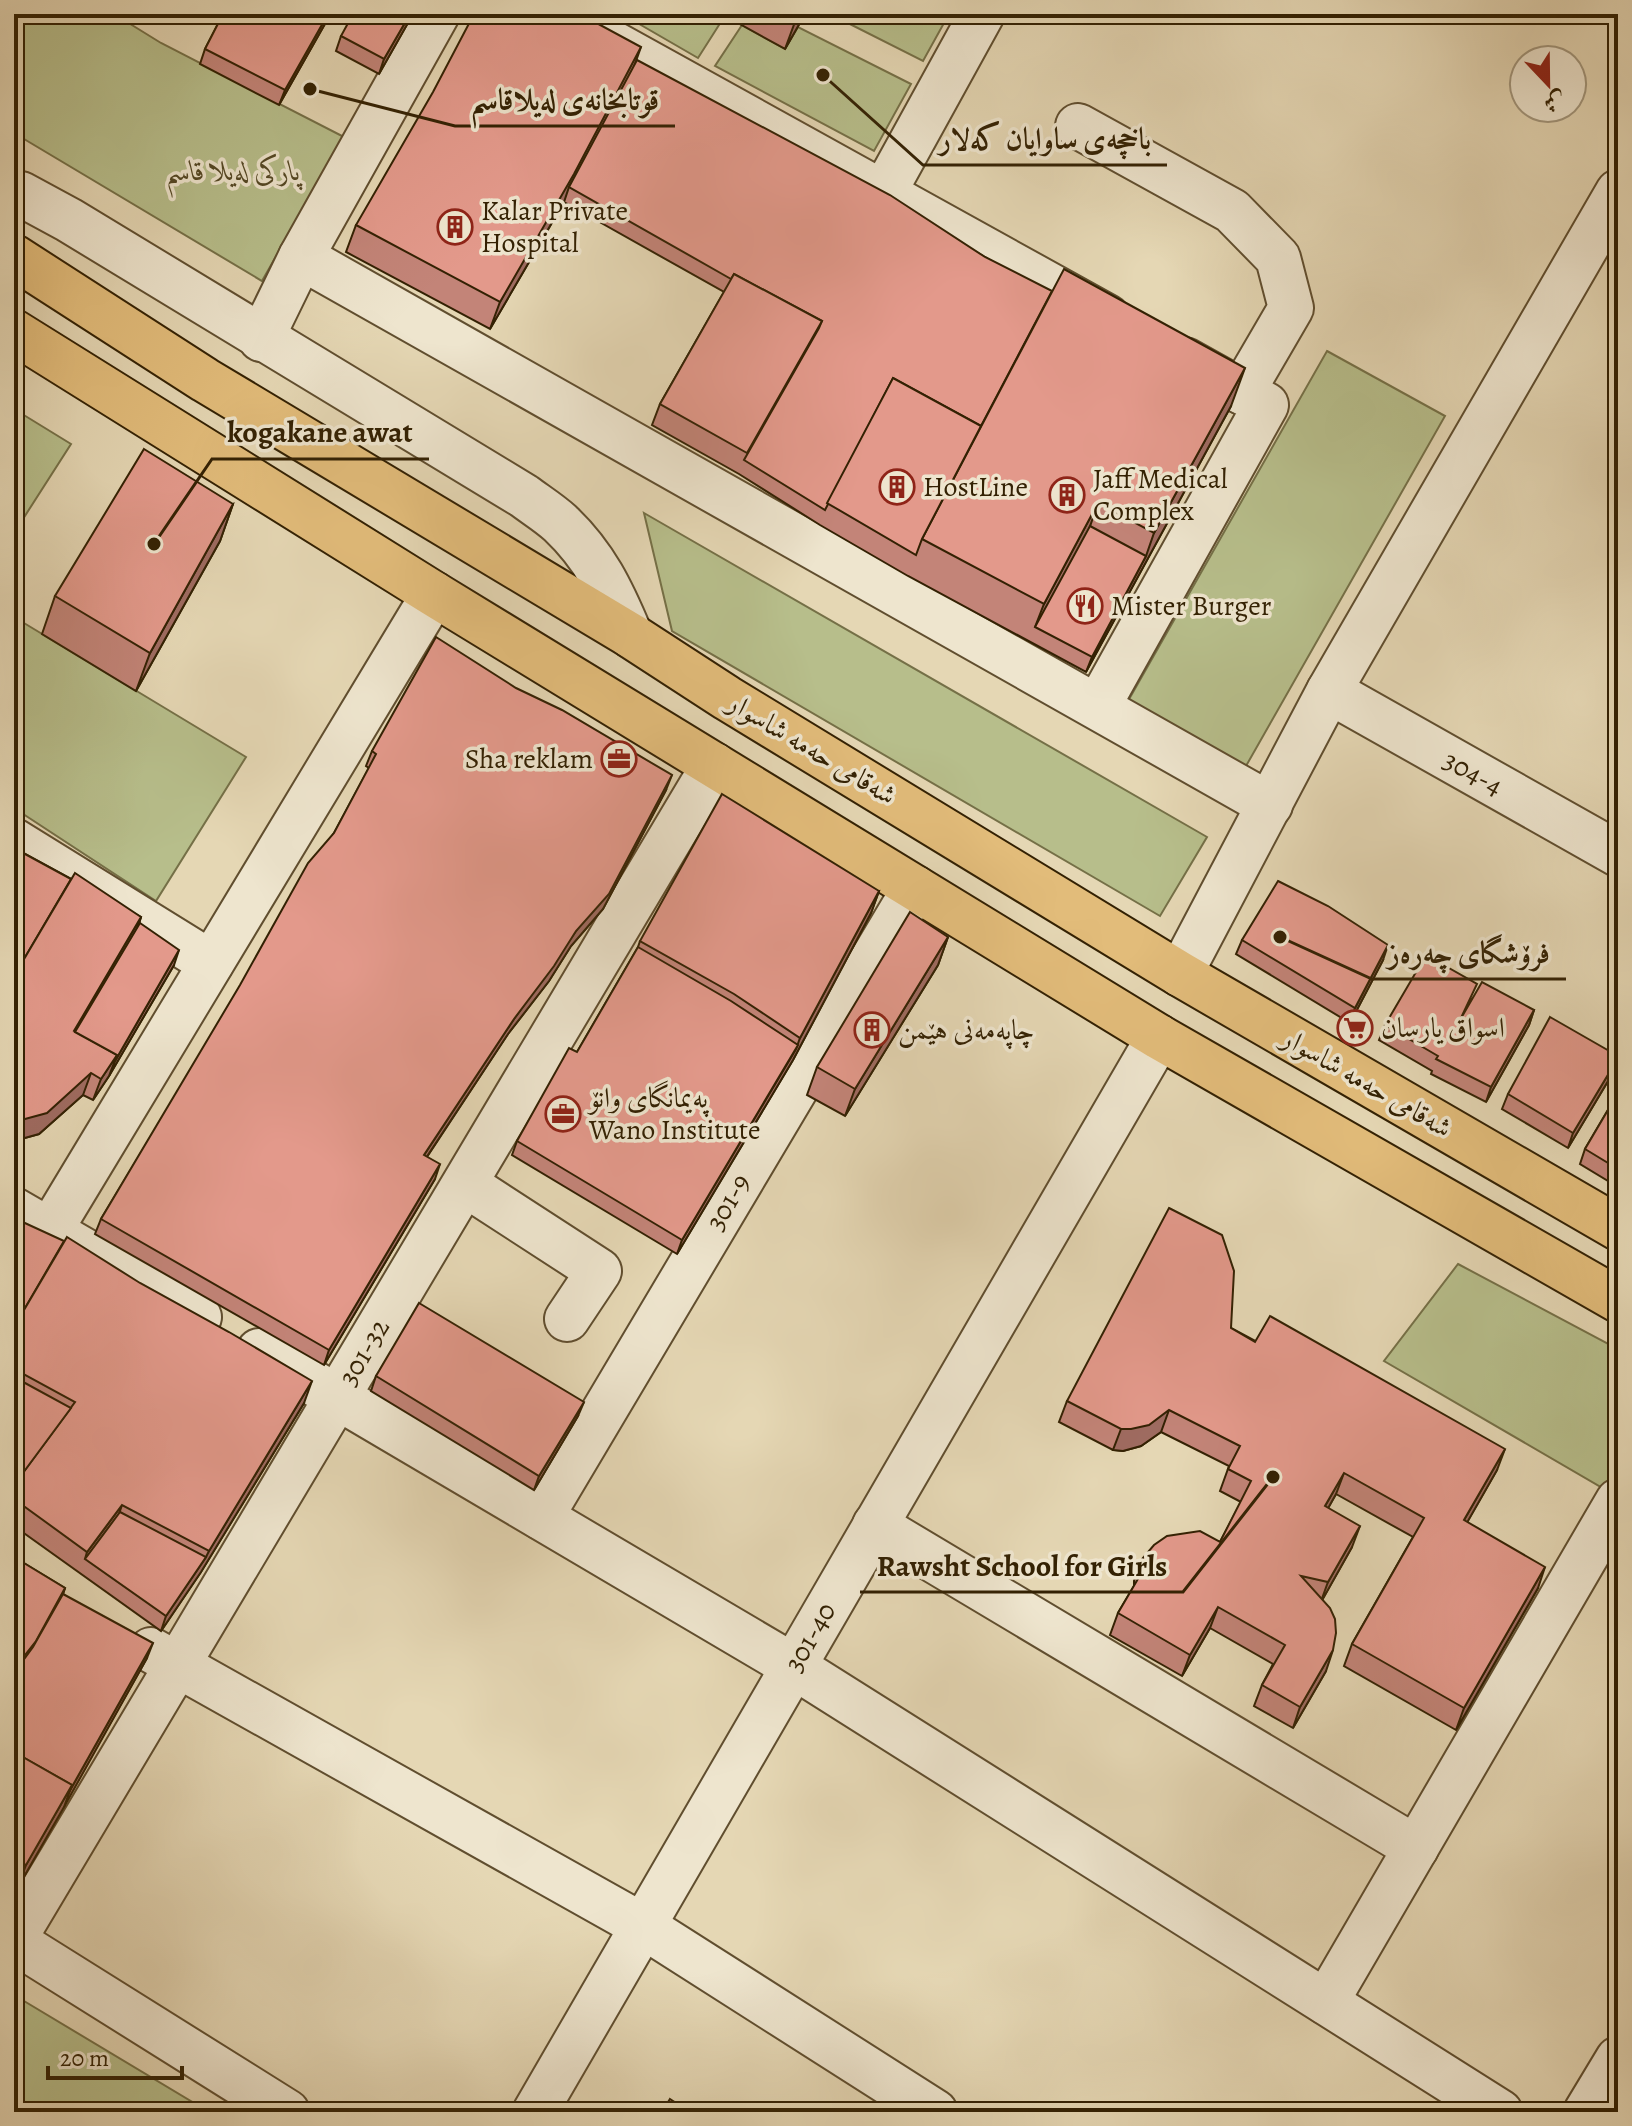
<svg xmlns="http://www.w3.org/2000/svg" width="1632" height="2126" font-family="Alegreya,Amiri,serif">
	<style>
		.green { fill: #b7be8b; stroke: #757047; stroke-width: 2 }
		.lines { fill: none; stroke-linecap: round; stroke-linejoin: round }
		.minor-casing { stroke: #604e2f; stroke-width: 48 }
		.major-casing { stroke: #332103; stroke-width: 48 }
		.minor { stroke: #eee5ce; stroke-width: 44 }
		.major { stroke: #e2bc7a; stroke-width: 44 }
		.wall { fill: #c38478; stroke: #332103; stroke-width: 2 }
		.shaded-wall { fill: #9f6b61; stroke: #332103; stroke-width: 2 }
		.building { fill: #e3998b; stroke: #332103; stroke-width: 2 }
		.labels { text-anchor: middle; dominant-baseline: central; stroke-width: 7; stroke-linejoin: round; paint-order: stroke }
		.park-label { font-size: 28px; font-style: italic; fill: #544825; stroke: #eee5ce }
		.poi-label { font-size: 28px; fill: #332103; stroke: #eee5ce; text-anchor: start }
		.street-label { font-size: 28px; fill: #332103; stroke: #eee5ce }
		.leader { fill: none; stroke: #332103; stroke-width: 3 }
		.callout-dot { fill: #332103; stroke: #eee5ce; stroke-width: 3 }
		.callout-label { font-size: 30px; text-anchor: middle; font-weight: bold; fill: #332103; stroke: #eee5ce; stroke-width: 7; stroke-linejoin: round; paint-order: stroke }
	</style>
	<rect width="100%" height="100%" fill="#e5d7b4"/>
	<filter id="stains"><feTurbulence type="fractalNoise" baseFrequency=".0025" numOctaves="4"/><feColorMatrix values="0 0 0 0 .2 0 0 0 0 .09 0 0 0 0 .02 0 0 0 .5 -.17"/></filter>
	<radialGradient id="worn" r=".72"><stop offset=".6" stop-color="#630" stop-opacity="0"/><stop offset="1" stop-color="#630" stop-opacity=".3"/></radialGradient>
	<g class="green">
		<polygon points="30,14 114,14 161,43 344,137 262,281 14,133 14,42"/>
		<polygon points="622,14 726,14 698,58"/>
		<polygon points="830,14 949,14 923,61"/>
		<polygon points="742,25 785,49 798,27 911,84 874,151 715,66"/>
		<polygon points="1327,351 1445,416 1246,766 1128,701"/>
		<polygon points="14,409 71,444 14,533"/>
		<polygon points="644,513 1207,837 1160,916 672,631"/>
		<polygon points="14,617 246,757 156,901 14,808"/>
		<polygon points="1458,1264 1618,1349 1618,1464 1606,1490 1384,1361"/>
		<polygon points="14,1995 209,2112 14,2112"/>
	</g>
	<g class="lines">
		<defs>
			<g id="minor">
				<polyline points="560,14 1107,317"/>
				<polyline points="1078,126 1232,211 1278,258 1291,308 1242,392"/>
				<polyline points="884,192 982,14"/>
				<path d="M14,193L21,194L69,220L524,496C536,505 549,513 560,523C595,556 612,592 630,635"/>
				<polyline points="301,257 1270,805"/>
				<polyline points="261,339 301,257 437,14"/>
				<polyline points="1329,691 1618,854"/>
				<polyline points="1098,706 1266,405 1185,360"/>
				<polyline points="14,841 211,963"/>
				<polyline points="1180,974 1329,691 1618,192"/>
				<polyline points="465,1184 599,1271 567,1319"/>
				<polyline points="14,1210 199,1317"/>
				<polyline points="49,1232 434,594"/>
				<polyline points="259,1351 793,1666 1500,2112"/>
				<polyline points="541,1517 915,888"/>
				<polyline points="875,1525 1416,1848"/>
				<polyline points="151,1650 643,1926 935,2112"/>
				<polyline points="14,1939 714,765"/>
				<polyline points="14,1941 287,2112"/>
				<polyline points="1326,2002 1618,1501"/>
				<polyline points="535,2112 1159,1037"/>
				<polyline points="1586,2112 1618,2059"/>
			</g>
			<g id="major">
				<polyline points="14,257 205,380 630,635 727,698 1180,974 1618,1228"/>
				<polyline points="14,332 434,594 1159,1037 1618,1300"/>
			</g>
		</defs>
		<use href="#minor" class="minor-casing"/>
		<use href="#major" class="major-casing"/>
		<use href="#minor" class="minor"/>
		<use href="#major" class="major"/>
	</g>
	<g class="wall">
		<polygon points="223,14 329,14 326,22 279,105 200,64 205,49"/>
		<polygon points="413,14 379,74 336,51 341,36"/>
		<polygon points="725,14 805,14 785,49 725,16"/>
		<polygon points="637,61 985,257 1231,406 1086,672 908,576 820,525 739,474 652,425 660,404 724,292 564,202 490,329 346,252 356,225"/>
		<polygon points="233,504 220,541 136,691 42,634 55,596"/>
		<polygon points="372,751 666,790 603,909 571,946 549,981 508,1034 427,1157 435,1179 324,1365 95,1234 101,1219 334,833 369,768 366,766"/>
		<polygon points="14,848 141,917 139,924 174,965 109,1076 93,1100 83,1095 39,1134 14,1141"/>
		<polygon points="879,891 871,913 793,1060 677,1254 512,1155 517,1141 577,1052 638,947 640,941"/>
		<polygon points="948,937 938,965 845,1116 807,1095 817,1067"/>
		<polygon points="1242,940 1383,960 1350,1023 1236,954"/>
		<polygon points="1472,999 1534,1010 1529,1025 1486,1102 1431,1074 1432,1071 1379,1040 1385,1025"/>
		<polygon points="1618,1056 1618,1060 1614,1071 1568,1148 1502,1109 1508,1094"/>
		<polygon points="1618,1093 1618,1187 1580,1164 1585,1149"/>
		<polygon points="14,1218 304,1403 201,1572 161,1631 14,1526"/>
		<polygon points="1231,1328 1497,1470 1467,1522 1538,1588 1456,1730 1344,1666 1352,1644 1413,1537 1336,1494 1328,1508 1352,1547 1322,1600 1326,1671 1293,1728 1254,1706 1262,1685 1273,1664 1210,1628 1182,1676 1110,1635 1118,1613 1134,1586 1134,1581 1142,1559 1220,1542 1241,1502 1220,1491 1229,1466 1161,1432 1141,1446 1123,1451 1113,1450 1059,1422 1067,1401"/>
		<polygon points="376,1376 578,1416 534,1490 371,1391"/>
		<polygon points="14,1557 65,1588 63,1594 147,1658 18,1887 14,1884"/>
	</g>
	<g class="shaded-wall">
		<polygon points="328,14 329,14 326,22 279,105 285,90"/>
		<polygon points="410,14 413,14 379,74 384,59"/>
		<polygon points="799,14 805,14 785,49 795,22"/>
		<polygon points="641,47 631,75 569,187 564,202 490,329 500,302"/>
		<polygon points="1245,368 1231,406 1086,672 1092,657 1146,556 1154,533"/>
		<polygon points="1098,503 1085,541 1035,627 1044,604"/>
		<polygon points="233,504 220,541 136,691 150,653"/>
		<polygon points="672,775 666,790 603,909 571,946 549,981 508,1034 418,1170 424,1155 514,1019 576,931"/>
		<polygon points="879,891 871,913 793,1060 677,1254 682,1240 796,1049 800,1038"/>
		<polygon points="141,917 134,938 74,1039 74,1031"/>
		<polygon points="948,937 938,965 845,1116 855,1089"/>
		<polygon points="1388,945 1383,960 1350,1023 1355,1008"/>
		<polygon points="179,950 174,965 109,1076 115,1061"/>
		<polygon points="1534,1010 1529,1025 1486,1102 1491,1087"/>
		<polygon points="117,1055 109,1076 93,1100 101,1079"/>
		<polygon points="1618,1058 1614,1071 1568,1148 1573,1133"/>
		<polygon points="91,1073 83,1095 39,1134 14,1141 14,1122"/>
		<polygon points="440,1164 435,1179 324,1365 329,1350"/>
		<polygon points="312,1381 304,1403 201,1572 161,1631 166,1616 206,1557 209,1551"/>
		<polygon points="584,1402 578,1416 534,1490 539,1476"/>
		<polygon points="1169,1410 1161,1432 1141,1446 1123,1451 1113,1450 1121,1429"/>
		<polygon points="1505,1449 1497,1470 1456,1542 1464,1520"/>
		<polygon points="1344,1473 1336,1494 1317,1528 1325,1506"/>
		<polygon points="122,1505 115,1526 85,1559 87,1552"/>
		<polygon points="1360,1526 1352,1547 1320,1604 1328,1582"/>
		<polygon points="1545,1567 1538,1588 1456,1730 1464,1708"/>
		<polygon points="65,1588 58,1609 14,1680 14,1669"/>
		<polygon points="1218,1607 1210,1628 1182,1676 1190,1655"/>
		<polygon points="153,1643 147,1658 64,1807 69,1792"/>
		<polygon points="1333,1650 1326,1671 1293,1728 1300,1707"/>
		<polygon points="72,1785 64,1807 18,1887 26,1865"/>
	</g>
	<g class="building">
		<polygon points="223,14 328,14 285,90 205,49"/>
		<polygon points="353,14 410,14 384,59 341,36"/>
		<polygon points="474,14 580,14 641,47 574,174 500,302 356,225 433,92"/>
		<polygon points="782,14 799,14 795,22"/>
		<polygon points="637,60 890,195 985,257 1052,291 981,426 893,378 825,510 744,460 819,328 822,321 734,274 731,279 569,187"/>
		<polygon points="1064,269 1245,368 1154,533 1098,503 1044,604 922,539"/>
		<polygon points="734,274 822,321 747,453 660,404"/>
		<polygon points="893,378 981,426 922,539 916,555 827,503"/>
		<polygon points="144,449 233,504 150,653 55,596"/>
		<polygon points="1090,526 1146,556 1092,657 1035,627"/>
		<polygon points="436,637 516,688 562,710 672,775 609,894 576,931 554,966 514,1019 424,1155 440,1164 329,1350 101,1219 240,985 308,863 334,833 376,754 372,751"/>
		<polygon points="722,794 879,891 800,1038 734,994 640,941"/>
		<polygon points="14,848 71,879 14,976"/>
		<polygon points="75,873 141,917 74,1031 117,1055 101,1079 91,1073 47,1113 14,1122 14,976"/>
		<polygon points="1278,881 1328,906 1388,945 1355,1008 1242,940"/>
		<polygon points="910,912 948,937 855,1089 817,1067"/>
		<polygon points="140,923 179,950 115,1061 117,1055 75,1032"/>
		<polygon points="638,947 731,1001 798,1045 682,1240 517,1141 569,1048 577,1052"/>
		<polygon points="1426,955 1477,984 1460,1020 1482,982 1534,1010 1491,1087 1436,1059 1438,1056 1385,1025"/>
		<polygon points="1550,1017 1618,1056 1618,1058 1573,1133 1508,1094"/>
		<polygon points="1618,1093 1618,1169 1585,1149"/>
		<polygon points="1169,1208 1222,1235 1234,1271 1231,1328 1255,1342 1270,1316 1505,1449 1464,1520 1545,1567 1464,1708 1352,1644 1424,1518 1344,1473 1325,1506 1360,1526 1328,1582 1301,1576 1330,1608 1335,1619 1336,1633 1333,1650 1300,1707 1262,1685 1285,1645 1218,1607 1190,1655 1118,1613 1142,1572 1142,1559 1154,1545 1167,1536 1200,1531 1220,1542 1251,1481 1228,1469 1240,1446 1169,1410 1149,1425 1131,1429 1121,1429 1067,1401"/>
		<polygon points="14,1218 64,1241 14,1327"/>
		<polygon points="67,1237 140,1283 229,1332 312,1381 209,1551 122,1505 87,1552 14,1499 14,1485 75,1402 14,1369 14,1327"/>
		<polygon points="419,1303 584,1402 539,1476 376,1376"/>
		<polygon points="14,1377 71,1408 14,1485"/>
		<polygon points="120,1512 206,1557 166,1616 85,1559"/>
		<polygon points="14,1557 65,1588 36,1641 14,1669"/>
		<polygon points="63,1594 153,1643 69,1792 72,1785 14,1752 14,1673 33,1647"/>
		<polygon points="14,1752 72,1785 26,1865 14,1858"/>
		<polygon points="670,2099 690,2112 662,2112"/>
	</g>
	<defs>
		<symbol id="building-ring" viewBox="-11 -11 22 22"><circle r="9.5" fill="#eee5ce" stroke="#8f2418" stroke-width="1.5"/><path d="M-4-6H4V6H1V3H-1V6H-4ZM-2.5-4.3h1.7v1.8h-1.7ZM.8-4.3h1.7v1.8H.8ZM-2.5-1h1.7V.8h-1.7ZM.8-1h1.7V.8H.8Z" fill="#8f2418"/></symbol>
		<symbol id="restaurant-ring" viewBox="-11 -11 22 22"><circle r="9.5" fill="#eee5ce" stroke="#8f2418" stroke-width="1.5"/><path d="M-5-6h1v4h1v-4h1v4h1v-4h1v5L-1.5 .5V6h-2V.5L-5-1ZM5-6V6H3V1.5H1.5Q1.5-4 5-6Z" fill="#8f2418"/></symbol>
		<symbol id="office-ring" viewBox="-11 -11 22 22"><circle r="9.5" fill="#eee5ce" stroke="#8f2418" stroke-width="1.5"/><path d="M-6-3h4V-5.5h4V-3h4V5H-6ZM-1-4.5V-3h2v-1.5ZM-6 0V1H6V0Z" fill="#8f2418"/></symbol>
		<symbol id="supermarket-ring" viewBox="-11 -11 22 22"><circle r="9.5" fill="#eee5ce" stroke="#8f2418" stroke-width="1.5"/><path d="M-6-5.5h2.5l.6 2H6L4.5 2H-2.5L-4.4-4H-6ZM-1.5 3.2a1.3 1.3 0 1 0 .1 0ZM3 3.2a1.3 1.3 0 1 0 .1 0Z" fill="#8f2418"/></symbol>
	</defs>
	<g fill-rule="evenodd">
		<use href="#building-ring" x="435" y="207" width="40" height="40"/>
		<use href="#building-ring" x="877" y="467" width="40" height="40"/>
		<use href="#building-ring" x="1047" y="475" width="40" height="40"/>
		<use href="#restaurant-ring" x="1065" y="586" width="40" height="40"/>
		<use href="#office-ring" x="599" y="739" width="40" height="40"/>
		<use href="#supermarket-ring" x="1335" y="1008" width="40" height="40"/>
		<use href="#building-ring" x="852" y="1010" width="40" height="40"/>
		<use href="#office-ring" x="543" y="1094" width="40" height="40"/>
	</g>
	<g class="labels">
		<g class="park-label">
			<text x="233" y="171">پارکی لەیلا قاسم</text>
		</g>
		<g class="poi-label">
			<text x="481" y="211">Kalar Private<tspan x="481" dy="32">Hospital</tspan></text>
			<text x="1093" y="479">Jaff Medical<tspan x="1093" dy="32">Complex</tspan></text>
			<text x="923" y="487">HostLine</text>
			<text x="1111" y="606">Mister Burger</text>
			<text x="593" y="759" text-anchor="end">Sha reklam</text>
			<text x="1381" y="1028">اسواق يارسان</text>
			<text x="898" y="1030">چاپەمەنی هێمن</text>
			<text x="589" y="1098">پەیمانگای وانۆ<tspan x="589" dy="32">Wano Institute</tspan></text>
		</g>
		<g class="street-label">
			<text transform="translate(812 749) rotate(31)">شەقامی حەمە شاسوار</text>
			<text transform="translate(1473 773) rotate(29)">304-4</text>
			<text transform="translate(1367 1083) rotate(30)">شەقامی حەمە شاسوار</text>
			<text transform="translate(728 1202) rotate(-59)">301-9</text>
			<text transform="translate(364 1352) rotate(-59)">301-32</text>
			<text transform="translate(810 1637) rotate(-60)">301-40</text>
		</g>
	</g>
	<path class="leader" d="M310 89L455 126H675M823 75L923 165H1167M154 544L212 459H429M1280 937L1372 979H1566M1273 1477L1183 1592H860"/>
	<g class="callout-dot">
		<circle cx="310" cy="89" r="8"/>
		<circle cx="823" cy="75" r="8"/>
		<circle cx="154" cy="544" r="8"/>
		<circle cx="1280" cy="937" r="8"/>
		<circle cx="1273" cy="1477" r="8"/>
	</g>
	<g class="callout-label">
		<text x="565" y="110">قوتابخانەی لەیلاقاسم</text>
		<text x="1045" y="149">باخچەی ساوایان کەلار</text>
		<text x="320" y="442">kogakane awat</text>
		<text x="1469" y="963">فرۆشگای چەرەز</text>
		<text x="1022" y="1576">Rawsht School for Girls</text>
	</g>
	<rect width="1632" height="2126" fill="none" stroke="#e5d7b4" stroke-width="48"/>
	<rect x="16" y="16" width="1600" height="2094" fill="none" stroke="#332103" stroke-width="4"/>
	<rect x="24" y="24" width="1584" height="2078" fill="none" stroke="#332103" stroke-width="2"/>
	<g transform="translate(1548 84) rotate(158)"><circle r="38" fill="#eee5ce" stroke="#a3977d" stroke-width="2"/>
	<path d="M0-6L14 30L0 20L-14 30Z" fill="#8f2418"/>
	<text y="-12" font-size="22" font-weight="bold" text-anchor="middle" fill="#332103">ش</text>
	</g>
	<path d="M48 2066v12h134v-12" fill="none" stroke="#332103" stroke-width="4"/>
	<text x="60" y="2066" font-size="24" fill="#332103" stroke="#eee5ce" stroke-width="6" paint-order="stroke">20 m</text>
	<rect width="100%" height="100%" filter="url(#stains)"/>
	<rect width="100%" height="100%" fill="url(#worn)"/>
</svg>
